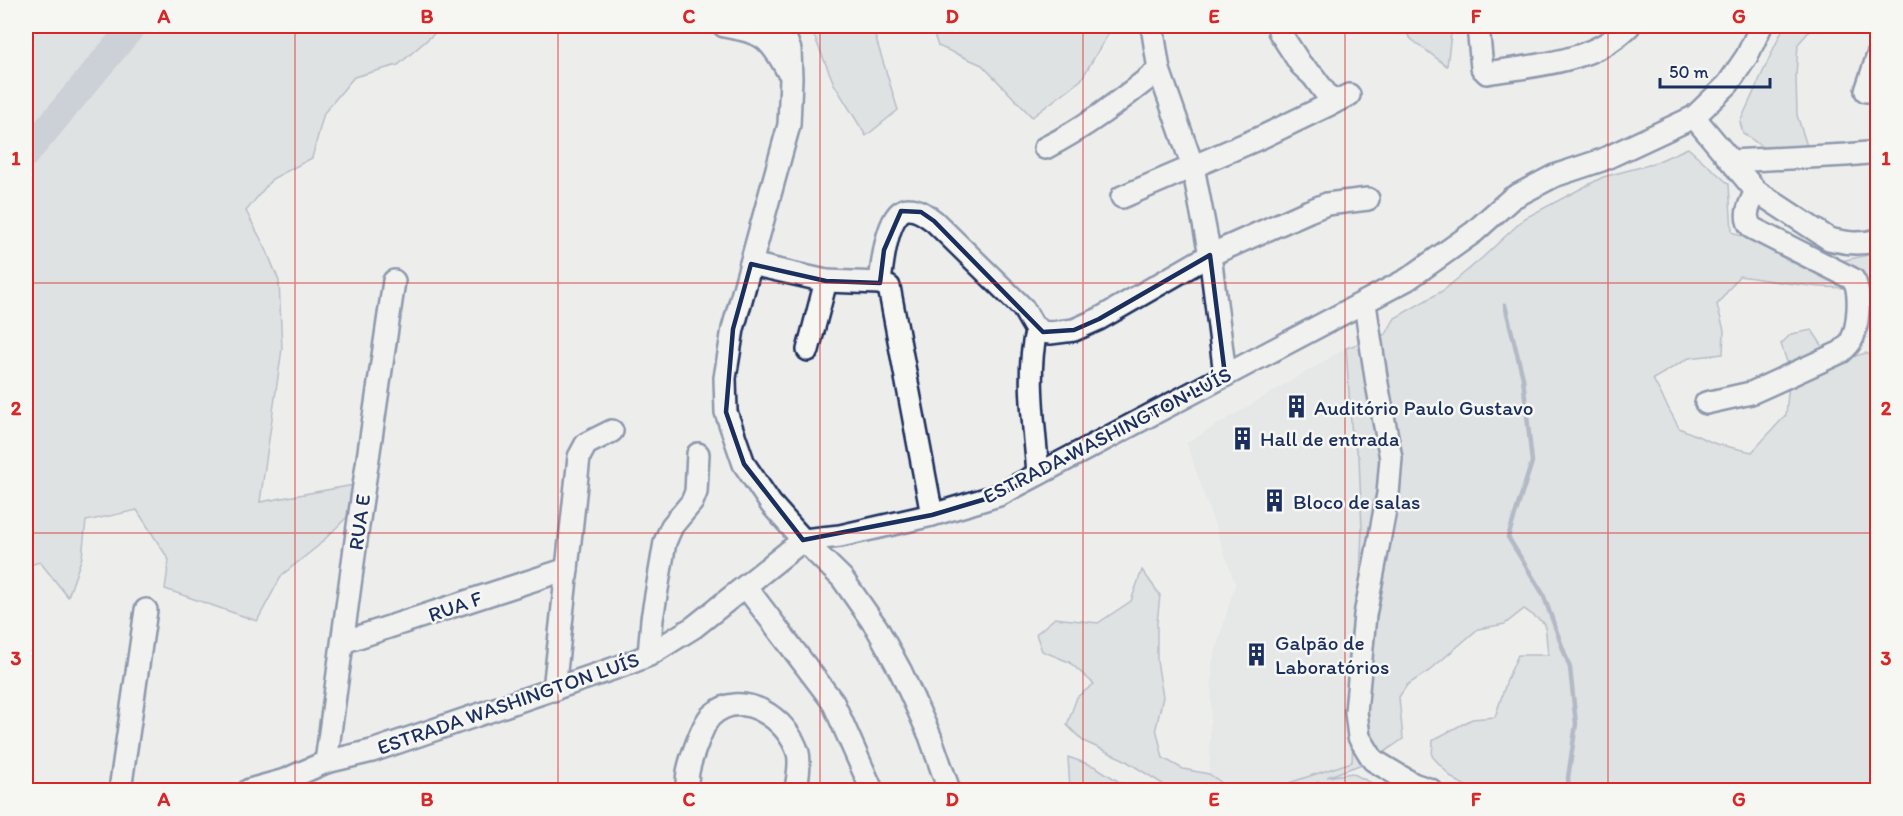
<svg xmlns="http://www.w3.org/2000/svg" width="1903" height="816" font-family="Itim,sans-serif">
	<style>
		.built { fill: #dde0e1 }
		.green { fill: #ced2d7; stroke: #74809a; stroke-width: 1.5 }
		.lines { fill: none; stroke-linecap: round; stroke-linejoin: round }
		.stream { stroke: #6e7a96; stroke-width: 4.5 }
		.river { stroke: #a5acbc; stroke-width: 27 }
		.minor-casing { stroke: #1b2f5e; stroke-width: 26 }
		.minor { stroke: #f6f6f2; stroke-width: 21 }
		.marked { fill: none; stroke: #1b2f5e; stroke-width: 4.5; stroke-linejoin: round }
		.grid { fill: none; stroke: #d62828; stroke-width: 1.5; stroke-opacity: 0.55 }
		.labels { text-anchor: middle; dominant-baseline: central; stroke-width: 5; stroke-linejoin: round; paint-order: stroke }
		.poi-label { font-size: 21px; fill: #1b2f5e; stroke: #f6f6f2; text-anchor: start }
		.street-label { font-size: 21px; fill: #1b2f5e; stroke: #f6f6f2 }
		.neatline { fill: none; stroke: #d62828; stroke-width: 2 }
		.grid-label { font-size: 20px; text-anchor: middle; font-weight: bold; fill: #d62828 }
	</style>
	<rect width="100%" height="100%" fill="#edeeec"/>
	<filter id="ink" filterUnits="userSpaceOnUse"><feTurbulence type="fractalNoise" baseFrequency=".0167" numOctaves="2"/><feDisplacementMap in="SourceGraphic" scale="12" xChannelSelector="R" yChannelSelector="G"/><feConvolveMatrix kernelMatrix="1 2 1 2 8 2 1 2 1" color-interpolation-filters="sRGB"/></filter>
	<g filter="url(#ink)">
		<polygon class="built" points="1346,348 1352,438 1359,458 1362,530 1352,762 1268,790 1232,790 1209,774 1212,663 1235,584 1186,443"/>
		<g class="green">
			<polygon points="26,26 443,26 398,65 354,77 324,113 312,158 272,179 246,211 266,249 279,281 282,349 260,502 354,485 354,510 318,546 282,575 257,621 165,589 169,560 137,510 86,521 82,557 68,597 40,562 26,566"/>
			<polygon points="810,26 872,26 898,110 866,136 834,84"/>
			<polygon points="931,26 1113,26 1081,80 1032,117 982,65 938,46"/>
			<polygon points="1401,26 1452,26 1447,66 1411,39"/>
			<polygon points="1784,26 1814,26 1798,44 1796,76 1797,115 1810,155 1779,159 1743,133 1740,122"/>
			<path d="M1688,148L1729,184L1732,232L1777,252L1841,261L1877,253V285C1832,293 1784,282 1739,276L1717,305L1724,330L1723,354L1689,358L1653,379L1679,428L1716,444L1752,452L1786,415L1790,371L1781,344L1791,334L1812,330L1833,362L1866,353L1877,358V790H1472L1452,778L1432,756L1433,740L1472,719L1495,717L1508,677L1518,655H1548L1545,624L1524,609L1505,624L1478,629L1429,671L1407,685L1399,697L1403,739L1373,760L1327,777L1352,773L1385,790H1313L1319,781L1308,790H1268L1352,762L1362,530L1359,458L1352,438L1346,348L1386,334L1395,318L1444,290L1482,258L1525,218L1603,177L1652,164Z"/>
			<polygon points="1142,570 1160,595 1157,623 1157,661 1163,697 1156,728 1163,758 1183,769 1209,774 1232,790 1172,790 1123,759 1083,741 1067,725 1077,697 1094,684 1069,662 1042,651 1036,634 1055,618 1098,623 1131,601"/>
			<polygon points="1068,757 1096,767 1132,790 1070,790"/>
		</g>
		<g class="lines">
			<polyline class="stream" points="1505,305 1523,378 1532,462 1508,537 1543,594 1570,668 1576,724 1568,778 1569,790"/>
			<polyline class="river" points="26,154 133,26"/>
			<defs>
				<g id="minor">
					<path d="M724,26C762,33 768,35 787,70"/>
					<polyline points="781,26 790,50 791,78 789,125 733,329 725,378 726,412 744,464 771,504 803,540 842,578 877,628 901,672 930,736 949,790"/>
					<path d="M1478,26L1482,68L1487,73C1535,65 1593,63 1629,26"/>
					<polyline points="1279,31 1301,65 1313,76 1333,103"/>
					<polyline points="1153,32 1159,70 1193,167 1210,255 1225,375"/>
					<polyline points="1866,91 1878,55"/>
					<path d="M1694,117L1756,191L1829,239C1846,243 1860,245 1878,240"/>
					<path d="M1045,148C1087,127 1122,99 1159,70"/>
					<polyline points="1731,161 1846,155 1878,152"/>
					<polyline points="1122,197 1262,137 1349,95"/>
					<polyline points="751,264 826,281 808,350"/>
					<polyline points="826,281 880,283 889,287 932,515"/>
					<path d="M880,283C882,267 887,208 909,209C919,209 927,216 934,221L1023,308L1034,327L1043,332L1050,333L1074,330L1099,319L1210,255L1309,211L1327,204L1368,199"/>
					<polyline points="1365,304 1377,384 1391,458 1388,494 1365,615 1356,712 1359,737 1373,760 1413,784 1431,790"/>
					<path d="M1037,328C1025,371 1035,430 1038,474"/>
					<path d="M1706,403L1751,393L1841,352C1844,349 1849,345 1851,341C1858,329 1862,290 1853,279L1752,228C1742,216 1750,204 1756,191"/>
					<polyline points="746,587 833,702 872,790"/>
					<polyline points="343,642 567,569"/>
					<polyline points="649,655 652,619 665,542 672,526 692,502 696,492 698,454"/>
					<polyline points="554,690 579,457 586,444 612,431"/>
					<polyline points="326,762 357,533 394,281"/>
					<polyline points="120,790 146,610"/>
					<polyline points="249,790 285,780 326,762 372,751 630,663 649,655 694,627 803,540 840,536 932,515 999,495 1408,279 1474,232 1512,198 1554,176 1602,160 1694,117 1728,84 1747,56 1761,26"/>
					<path d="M687,790C687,784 687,778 688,772C690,761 703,723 711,716C742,687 788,719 798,753C801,764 797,780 796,790"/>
				</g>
			</defs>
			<use href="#minor" class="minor-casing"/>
			<use href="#minor" class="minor"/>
		</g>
	</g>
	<path d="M0 0H1903V816H0ZM901,211L921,212L934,221L1043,332L1074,330L1099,319L1210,255L1225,375L999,495L932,515L803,540L744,464L726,412L733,329L751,264L826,281L880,283L884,250Z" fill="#edeeec" fill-opacity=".55" fill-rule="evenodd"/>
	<path class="marked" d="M901,211L921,212L934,221L1043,332L1074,330L1099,319L1210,255L1225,375L999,495L932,515L803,540L744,464L726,412L733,329L751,264L826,281L880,283L884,250Z"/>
	<path class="grid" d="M295,26V790M558,26V790M820,26V790M1083,26V790M1345,26V790M1608,26V790M26,283H1878M26,533H1878"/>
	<defs>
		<symbol id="building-bare" viewBox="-9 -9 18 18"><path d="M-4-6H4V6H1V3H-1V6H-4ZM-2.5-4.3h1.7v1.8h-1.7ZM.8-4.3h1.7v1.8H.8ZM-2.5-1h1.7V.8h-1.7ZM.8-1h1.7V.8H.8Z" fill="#1b2f5e" stroke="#f6f6f2" stroke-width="2.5" paint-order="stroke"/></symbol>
	</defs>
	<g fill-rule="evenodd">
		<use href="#building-bare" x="1280" y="390" width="33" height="33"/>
		<use href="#building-bare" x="1226" y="422" width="33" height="33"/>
		<use href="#building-bare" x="1258" y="484" width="33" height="33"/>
		<use href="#building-bare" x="1240" y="638" width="33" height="33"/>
	</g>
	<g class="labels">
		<g class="poi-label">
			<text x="1314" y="407">Auditório Paulo Gustavo</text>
			<text x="1260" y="438">Hall de entrada</text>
			<text x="1293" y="501">Bloco de salas</text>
			<text x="1275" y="642">Galpão de<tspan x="1275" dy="24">Laboratórios</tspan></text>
		</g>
		<g class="street-label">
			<text transform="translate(1107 435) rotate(-27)">ESTRADA WASHINGTON LUÍS</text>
			<text transform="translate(359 522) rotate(-82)">RUA E</text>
			<text transform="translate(455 606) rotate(-19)">RUA F</text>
			<text transform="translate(508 703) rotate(-19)">ESTRADA WASHINGTON LUÍS</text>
		</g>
	</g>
	<rect width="1903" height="816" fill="none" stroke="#f6f6f2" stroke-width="66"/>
	<path d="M1660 78v9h110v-9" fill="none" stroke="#1b2f5e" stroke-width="3"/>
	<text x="1669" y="78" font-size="18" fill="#1b2f5e" stroke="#f6f6f2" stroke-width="4.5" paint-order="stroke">50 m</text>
	<rect x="33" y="33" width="1837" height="750" class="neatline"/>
	<g class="grid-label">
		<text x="164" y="23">A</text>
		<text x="427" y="23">B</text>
		<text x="689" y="23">C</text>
		<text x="952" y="23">D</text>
		<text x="1214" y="23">E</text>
		<text x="1476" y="23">F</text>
		<text x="1739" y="23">G</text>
		<text x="16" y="165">1</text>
		<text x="1886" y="165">1</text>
		<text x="16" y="415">2</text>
		<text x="1886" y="415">2</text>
		<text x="16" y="665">3</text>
		<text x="1886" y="665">3</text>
		<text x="164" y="806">A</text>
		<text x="427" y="806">B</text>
		<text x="689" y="806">C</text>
		<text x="952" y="806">D</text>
		<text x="1214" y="806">E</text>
		<text x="1476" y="806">F</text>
		<text x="1739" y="806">G</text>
	</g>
</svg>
